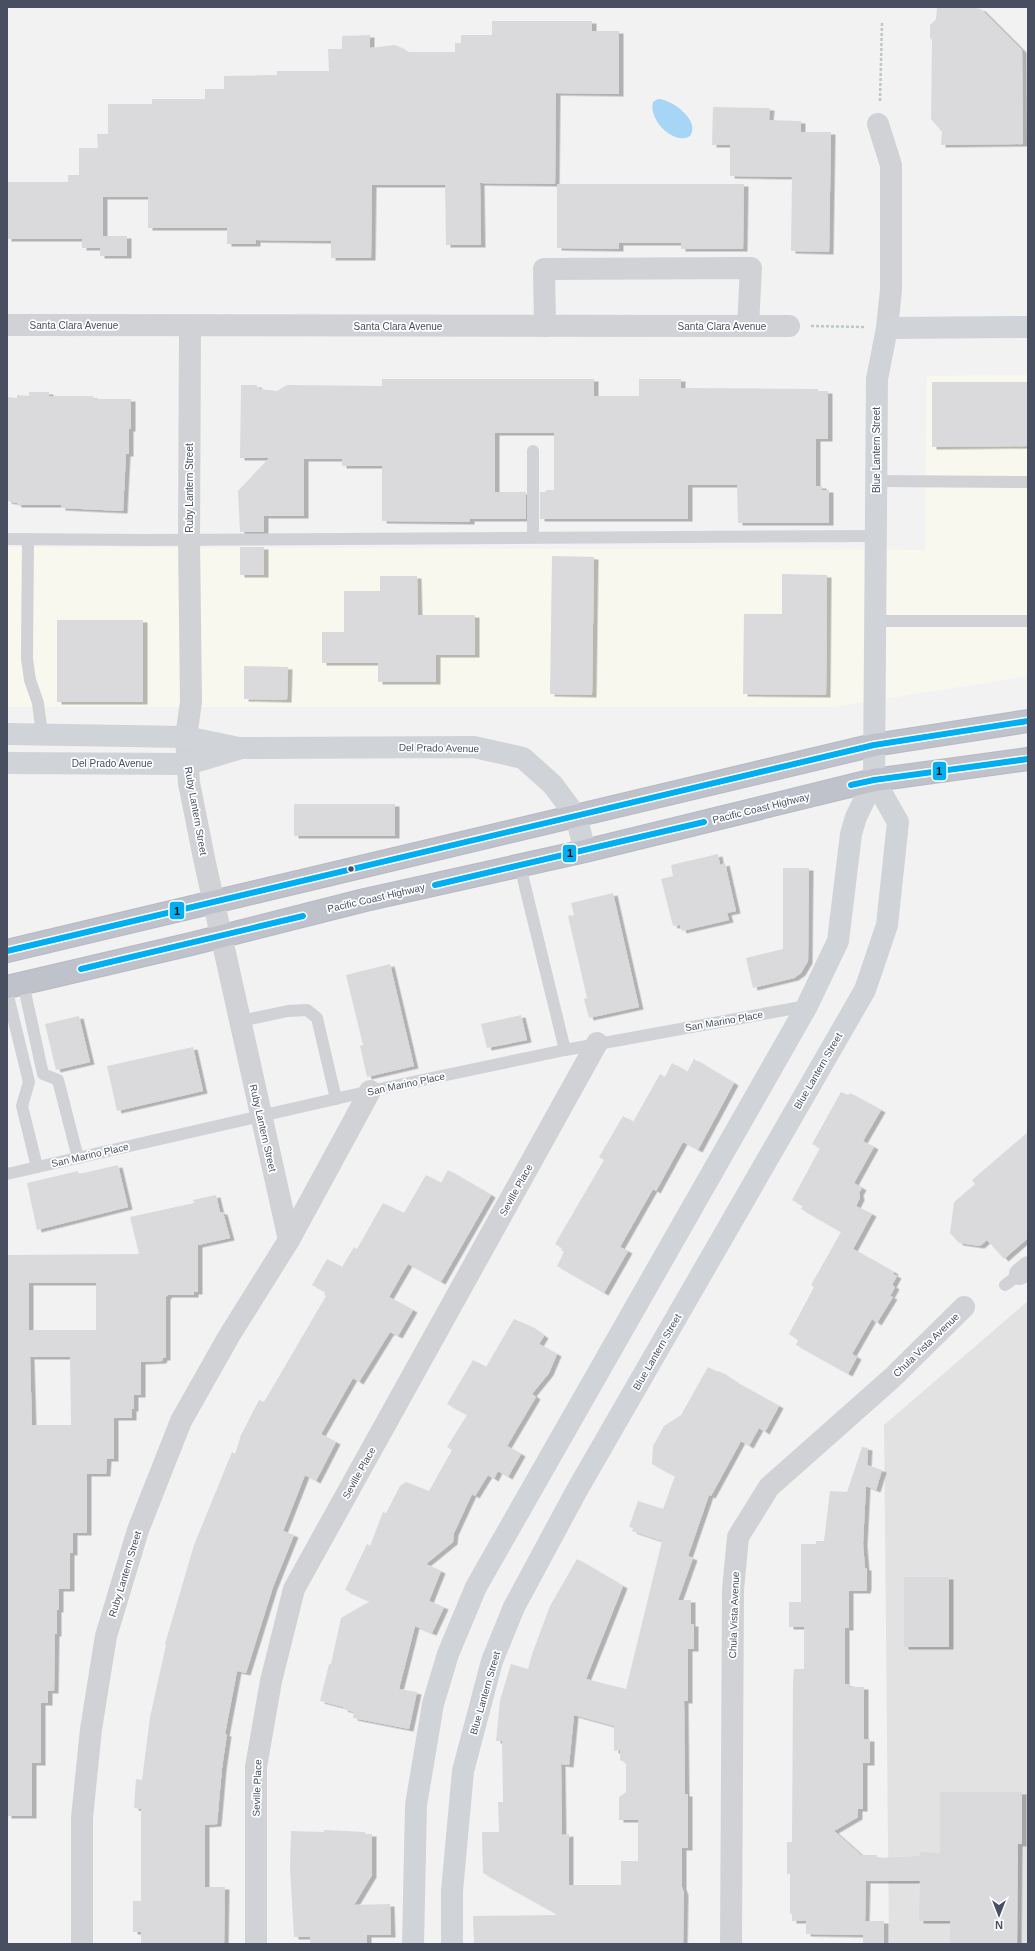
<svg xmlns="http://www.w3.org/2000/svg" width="1035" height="1951" font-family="Helvetica,sans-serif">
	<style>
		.commercial { fill: #f9f8ee }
		.education { fill: #e3e2e3 }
		.water { fill: #a6d5f5 }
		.building { fill: #dadadd; fill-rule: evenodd; filter: url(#shadow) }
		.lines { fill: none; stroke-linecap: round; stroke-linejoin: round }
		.highway-casing { stroke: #b6b9c2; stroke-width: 24 }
		.path { stroke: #bbc8c7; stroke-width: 2.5; stroke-dasharray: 3 2; stroke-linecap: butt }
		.lane { stroke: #d0d2d6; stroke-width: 12 }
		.street { stroke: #d0d2d6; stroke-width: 22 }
		.secondary { stroke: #d0d3d7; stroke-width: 22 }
		.highway { stroke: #bfc2ca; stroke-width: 22 }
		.bus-1-casing { stroke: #fff; stroke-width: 9 }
		.bus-1 { stroke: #00aff2; stroke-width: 6 }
		.bus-dot { fill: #474f61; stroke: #fff; stroke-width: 1.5 }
		.labels { text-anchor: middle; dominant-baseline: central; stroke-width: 3.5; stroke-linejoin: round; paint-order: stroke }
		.street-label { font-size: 10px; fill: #474f61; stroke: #fff }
		.line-badge { stroke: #fff; stroke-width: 1.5 }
		.pale-badge-label { font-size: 11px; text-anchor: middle; font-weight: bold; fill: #111 }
	</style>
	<defs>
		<filter id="shadow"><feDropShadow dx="4.5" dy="2.5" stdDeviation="0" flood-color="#0004"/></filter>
	</defs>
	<rect width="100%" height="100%" fill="#f3f2f2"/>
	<polygon class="commercial" points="1028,375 1028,676 834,707 7,707 7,547 925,550 927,376"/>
	<polygon class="education" points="1028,1301 1028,1944 889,1944 884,1425"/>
	<path class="water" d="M658,99C672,99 701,121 690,136C673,146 648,119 653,102Z"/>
	<g class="building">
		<polygon points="937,7 969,7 981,9 1022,50 1023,144 941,145 942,132 931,119 932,40 930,38 930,25 936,19"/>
		<polygon points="492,21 592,21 592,31 619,31 619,94 556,93 555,184 480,183 481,245 446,245 445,185 372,185 371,258 331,258 331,241 256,240 256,244 227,244 227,228 148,228 148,197 103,197 103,236 127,236 127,256 100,256 100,248 82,248 82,239 7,239 7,182 68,182 68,175 79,175 79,148 98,148 97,134 108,134 108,104 152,104 152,99 205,99 205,89 224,89 224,76 277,75 277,71 329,71 328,49 342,49 342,36 370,35 370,48 394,45 398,46 407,52 455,52 455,43 461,43 461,35 492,35"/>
		<polygon points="713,107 770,108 769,120 801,121 801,132 831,132 829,252 791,251 792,177 730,176 730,145 712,145"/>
		<polygon points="557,184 744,184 743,249 681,249 681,243 619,243 619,249 557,248"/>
		<polygon points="382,379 594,379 594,396 639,396 639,379 681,379 681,388 818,389 818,391 828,391 828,439 816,439 816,486 822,486 822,490 829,490 829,523 738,523 737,485 688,485 688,519 540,519 540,492 546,492 546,490 554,490 554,433 495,433 495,492 526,492 526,519 470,519 470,522 382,521 382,466 342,466 342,459 304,459 304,516 264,516 264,532 240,532 238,491 269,458 240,458 241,385 256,385 260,389 277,391 287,385 382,386"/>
		<polygon points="932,382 1028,382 1028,446 932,447"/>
		<polygon points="29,392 49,392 49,396 93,396 93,399 131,399 131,429 129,429 129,454 126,454 123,511 61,508 61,505 17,505 17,503 7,501 7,397 17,398 17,395 29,396"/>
		<rect x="240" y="547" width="24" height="28"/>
		<polygon points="552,556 594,557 592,695 550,694"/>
		<polygon points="782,574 827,575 826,695 743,694 744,614 782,614"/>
		<polygon points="380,576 417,576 418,615 475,615 475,655 436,655 436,682 378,682 378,663 322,663 322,632 344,632 344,591 380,591"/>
		<rect x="57" y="620" width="86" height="82"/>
		<polygon points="244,666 288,667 287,700 244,699"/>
		<rect x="294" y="804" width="101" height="32"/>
		<polygon points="718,854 720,865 725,863 736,911 727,913 729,920 682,931 680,925 673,926 661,879 673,876 671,865"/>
		<polygon points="783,868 809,868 808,961 801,973 794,978 753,988 746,958 783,949"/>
		<polygon points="613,893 639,1007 589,1018 584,999 587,998 568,916 574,915 571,903"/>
		<polygon points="390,964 414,1066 367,1077 360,1046 363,1045 346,975"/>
		<polygon points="521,1015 527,1040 487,1048 481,1024"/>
		<polygon points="79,1016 90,1062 56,1070 45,1024"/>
		<polygon points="193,1047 203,1091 117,1111 107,1066"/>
		<polygon points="694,1059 734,1083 698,1150 683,1142 656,1191 653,1189 620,1247 628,1251 604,1293 557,1266 564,1252 561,1250 562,1248 555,1244 604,1160 599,1157 623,1116 633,1122 660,1074 665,1077 672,1063 687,1072"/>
		<polygon points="841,1092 848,1095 850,1093 881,1110 863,1141 874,1147 854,1183 862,1188 859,1193 860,1198 856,1206 872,1214 853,1249 894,1272 893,1274 897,1276 892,1285 895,1287 890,1296 893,1297 877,1323 872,1319 852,1354 857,1357 848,1374 796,1345 798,1340 789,1334 814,1287 811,1285 841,1232 801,1209 803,1206 792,1200 820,1148 812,1144"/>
		<polygon points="1028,1132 1028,1238 1004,1259 987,1240 980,1246 959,1243 950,1233 954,1202 975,1184 972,1180"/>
		<polygon points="118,1165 128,1207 37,1230 27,1183 78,1171 79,1174"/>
		<polygon points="448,1170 491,1195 441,1282 408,1264 389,1297 413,1310 398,1336 390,1332 359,1382 353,1378 321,1434 336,1442 316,1481 305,1475 283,1531 294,1535 273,1587 246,1673 237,1671 225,1734 227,1734 222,1768 217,1824 205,1825 205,1887 225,1887 224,1944 141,1944 141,1932 133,1932 133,1901 141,1901 141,1809 134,1808 136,1779 142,1780 150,1717 166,1645 165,1644 194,1545 232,1452 235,1454 241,1435 259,1400 264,1402 326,1296 324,1295 325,1292 312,1285 327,1259 342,1267 354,1247 357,1249 383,1203 404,1213 426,1175 441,1183"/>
		<path d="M216,1195L220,1212H223L230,1238L198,1245V1292H194V1295H168L166,1297V1358H163L162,1361L141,1362V1395H134V1409H132V1418H114V1459H107L106,1474H87V1533H73V1553H70V1589H59V1610H57V1634H55L54,1691H48V1703H41V1763H32V1816H7V1255L139,1254L130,1217L194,1203L193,1200ZM29,1283H96V1330H29ZM30,1357H70L71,1425H32Z"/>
		<polygon points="514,1319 530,1326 544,1336 539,1344 557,1354 549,1373 532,1394 536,1397 507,1446 521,1454 508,1477 498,1471 494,1479 488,1475 475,1496 472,1494 454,1533 453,1542 426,1564 441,1571 429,1601 444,1607 432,1633 415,1626 399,1689 417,1692 409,1729 353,1718 354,1712 343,1709 343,1707 320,1701 329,1664 331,1664 341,1618 370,1601 345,1590 367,1544 370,1546 383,1512 386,1513 400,1486 406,1482 429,1491 452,1450 447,1447 467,1415 447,1404 473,1360 486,1367"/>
		<path d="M708,1367L718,1372L719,1371L734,1381L779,1406L765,1432L759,1428L749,1446L741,1441L711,1496L709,1495L688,1556L693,1558L678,1600H691V1624H694V1649H688V1701H684L685,1794H688V1848H682V1887L684,1893L683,1944H474L473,1916L558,1915L483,1873L482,1832H499L498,1802H503L502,1741H496L500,1700L511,1664L528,1669L532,1654L550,1606L577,1559L623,1586L586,1679L626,1689L662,1541L632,1531L633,1528L629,1527L638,1501L663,1509L675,1476L652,1464L653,1446L664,1426L681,1415ZM574,1715L614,1726V1751L620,1750V1760L626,1763V1792L619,1797V1820H638V1861H621V1885H569V1834L562,1835L561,1764L569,1765Z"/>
		<polygon points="862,1447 868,1448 867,1465 882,1470 876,1490 866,1486 863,1544 865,1568 867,1568 867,1587 866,1591 849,1591 849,1628 845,1628 845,1684 849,1684 849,1687 864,1687 864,1739 870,1739 870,1763 863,1763 863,1809 858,1809 858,1817 834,1831 861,1855 877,1855 877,1858 920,1856 920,1852 940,1853 940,1792 1022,1792 1022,1844 1018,1844 1017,1944 950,1944 950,1921 919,1921 920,1881 866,1881 865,1921 884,1921 884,1944 863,1944 863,1935 806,1934 806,1921 792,1921 792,1914 790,1914 790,1874 787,1874 787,1842 792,1842 793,1680 794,1669 804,1669 804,1627 789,1627 789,1602 801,1602 801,1544 816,1544 816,1541 824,1541 830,1491 847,1492"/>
		<rect x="904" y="1577" width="45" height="70"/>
		<polygon points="324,1830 365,1832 365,1834 372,1834 372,1875 354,1905 390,1904 391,1935 367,1935 367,1944 310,1944 310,1937 294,1937 290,1869 291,1831 324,1832"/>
	</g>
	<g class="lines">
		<defs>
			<g id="highway">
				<polyline points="7,951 874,745 1028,721"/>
				<polyline points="7,987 191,944 365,900 585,851 874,780 1028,759"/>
			</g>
		</defs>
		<use href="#highway" class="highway-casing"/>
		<g class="path">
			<polyline points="880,101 882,23"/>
			<polyline points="811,326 864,327"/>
		</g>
		<g class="lane">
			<polyline points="533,451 533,537"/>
			<polyline points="876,481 1028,482"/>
			<polyline points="7,539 145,540 876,536"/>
			<polyline points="28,539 27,659 30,680 38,703 42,735"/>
			<polyline points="875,621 1028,621"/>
			<polyline points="520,866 565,1050"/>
			<polyline points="23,983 43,1074 58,1080 78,1158"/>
			<polyline points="7,992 29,1082 22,1106 37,1167"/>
			<polyline points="240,1021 288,1011 307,1010 317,1018 336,1099"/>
			<polyline points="7,1174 370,1091 565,1050 807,1006"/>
			<polyline points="1005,1285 1020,1274"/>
		</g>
		<g class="street">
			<polyline points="878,124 891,165 891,290 887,328"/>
			<polyline points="7,325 789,326"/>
			<polyline points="545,326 544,269 751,268 748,326"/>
			<polyline points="289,1240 370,1091"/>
			<polyline points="1020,1274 1028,1267"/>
			<polyline points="82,1944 82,1818 91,1729 106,1636 138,1530 181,1421 229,1336 289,1240 205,863 189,783 186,737 191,702 189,539 190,326"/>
			<polyline points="256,1944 256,1767 271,1681 294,1589 597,1043"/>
			<polyline points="731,1944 733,1590 738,1537 769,1487 892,1378 964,1307"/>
		</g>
		<g class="secondary">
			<polyline points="7,734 186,737 239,748 474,747 523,758 553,785 576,816 585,851"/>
			<polyline points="7,763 188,764 238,749"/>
			<polyline points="413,1944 416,1805 433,1704 448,1654 476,1587 807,1006 838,941 851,834 856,817 874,780 877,379 887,328 1028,327"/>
			<polyline points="452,1944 452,1891 463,1771 492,1661 514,1607 577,1490 865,990 887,925 898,822 874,780"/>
		</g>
		<use href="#highway" class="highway"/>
		<defs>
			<g id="bus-1">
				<polyline points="851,785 874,780 1028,759"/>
				<polyline points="435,885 704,822"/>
				<polyline points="7,951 874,745 1028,721"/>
				<polyline points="81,969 303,916"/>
			</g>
		</defs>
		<use href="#bus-1" class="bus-1-casing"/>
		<use href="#bus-1" class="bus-1"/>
	</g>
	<circle class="bus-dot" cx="351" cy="869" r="3.5"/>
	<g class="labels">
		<g class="street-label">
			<text x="74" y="325">Santa Clara Avenue</text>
			<text x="398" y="326">Santa Clara Avenue</text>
			<text x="722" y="326">Santa Clara Avenue</text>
			<text transform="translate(876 450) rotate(-90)">Blue Lantern Street</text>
			<text transform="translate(189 488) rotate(-90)">Ruby Lantern Street</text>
			<text transform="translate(439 748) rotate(1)">Del Prado Avenue</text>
			<text x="112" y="763">Del Prado Avenue</text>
			<text transform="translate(761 808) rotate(-14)">Pacific Coast Highway</text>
			<text transform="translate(196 811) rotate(80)">Ruby Lantern Street</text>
			<text transform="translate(376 898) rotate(-13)">Pacific Coast Highway</text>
			<text transform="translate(724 1021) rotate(-10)">San Marino Place</text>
			<text transform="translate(818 1071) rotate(-60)">Blue Lantern Street</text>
			<text transform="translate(406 1084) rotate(-12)">San Marino Place</text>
			<text transform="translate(263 1128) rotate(77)">Ruby Lantern Street</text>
			<text transform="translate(90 1155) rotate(-13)">San Marino Place</text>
			<text transform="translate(516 1190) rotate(-61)">Seville Place</text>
			<text transform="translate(926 1345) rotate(-44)">Chula Vista Avenue</text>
			<text transform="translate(657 1352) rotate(-60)">Blue Lantern Street</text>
			<text transform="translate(359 1473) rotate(-61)">Seville Place</text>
			<text transform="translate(125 1574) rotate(-73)">Ruby Lantern Street</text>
			<text transform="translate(734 1615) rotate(-88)">Chula Vista Avenue</text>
			<text transform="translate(485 1693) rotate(-74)">Blue Lantern Street</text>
			<text transform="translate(257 1788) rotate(-88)">Seville Place</text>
		</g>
	</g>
	<g class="line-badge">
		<rect x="932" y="761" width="15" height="20" rx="4" fill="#00aff2"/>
		<rect x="562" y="844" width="15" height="19" rx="4" fill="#00aff2"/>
		<rect x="169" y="901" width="16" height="19" rx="4" fill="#00aff2"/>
	</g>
	<g class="pale-badge-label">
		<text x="939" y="775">1</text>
		<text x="570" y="857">1</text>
		<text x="177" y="915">1</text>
	</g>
	<rect width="1035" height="1951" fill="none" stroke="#474f61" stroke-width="16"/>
	<g transform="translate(999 1915) rotate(180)" stroke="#ffffff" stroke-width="3" paint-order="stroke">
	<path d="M0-3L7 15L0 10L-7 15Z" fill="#474f61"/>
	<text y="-6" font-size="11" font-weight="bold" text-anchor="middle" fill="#474f61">N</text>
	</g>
</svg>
